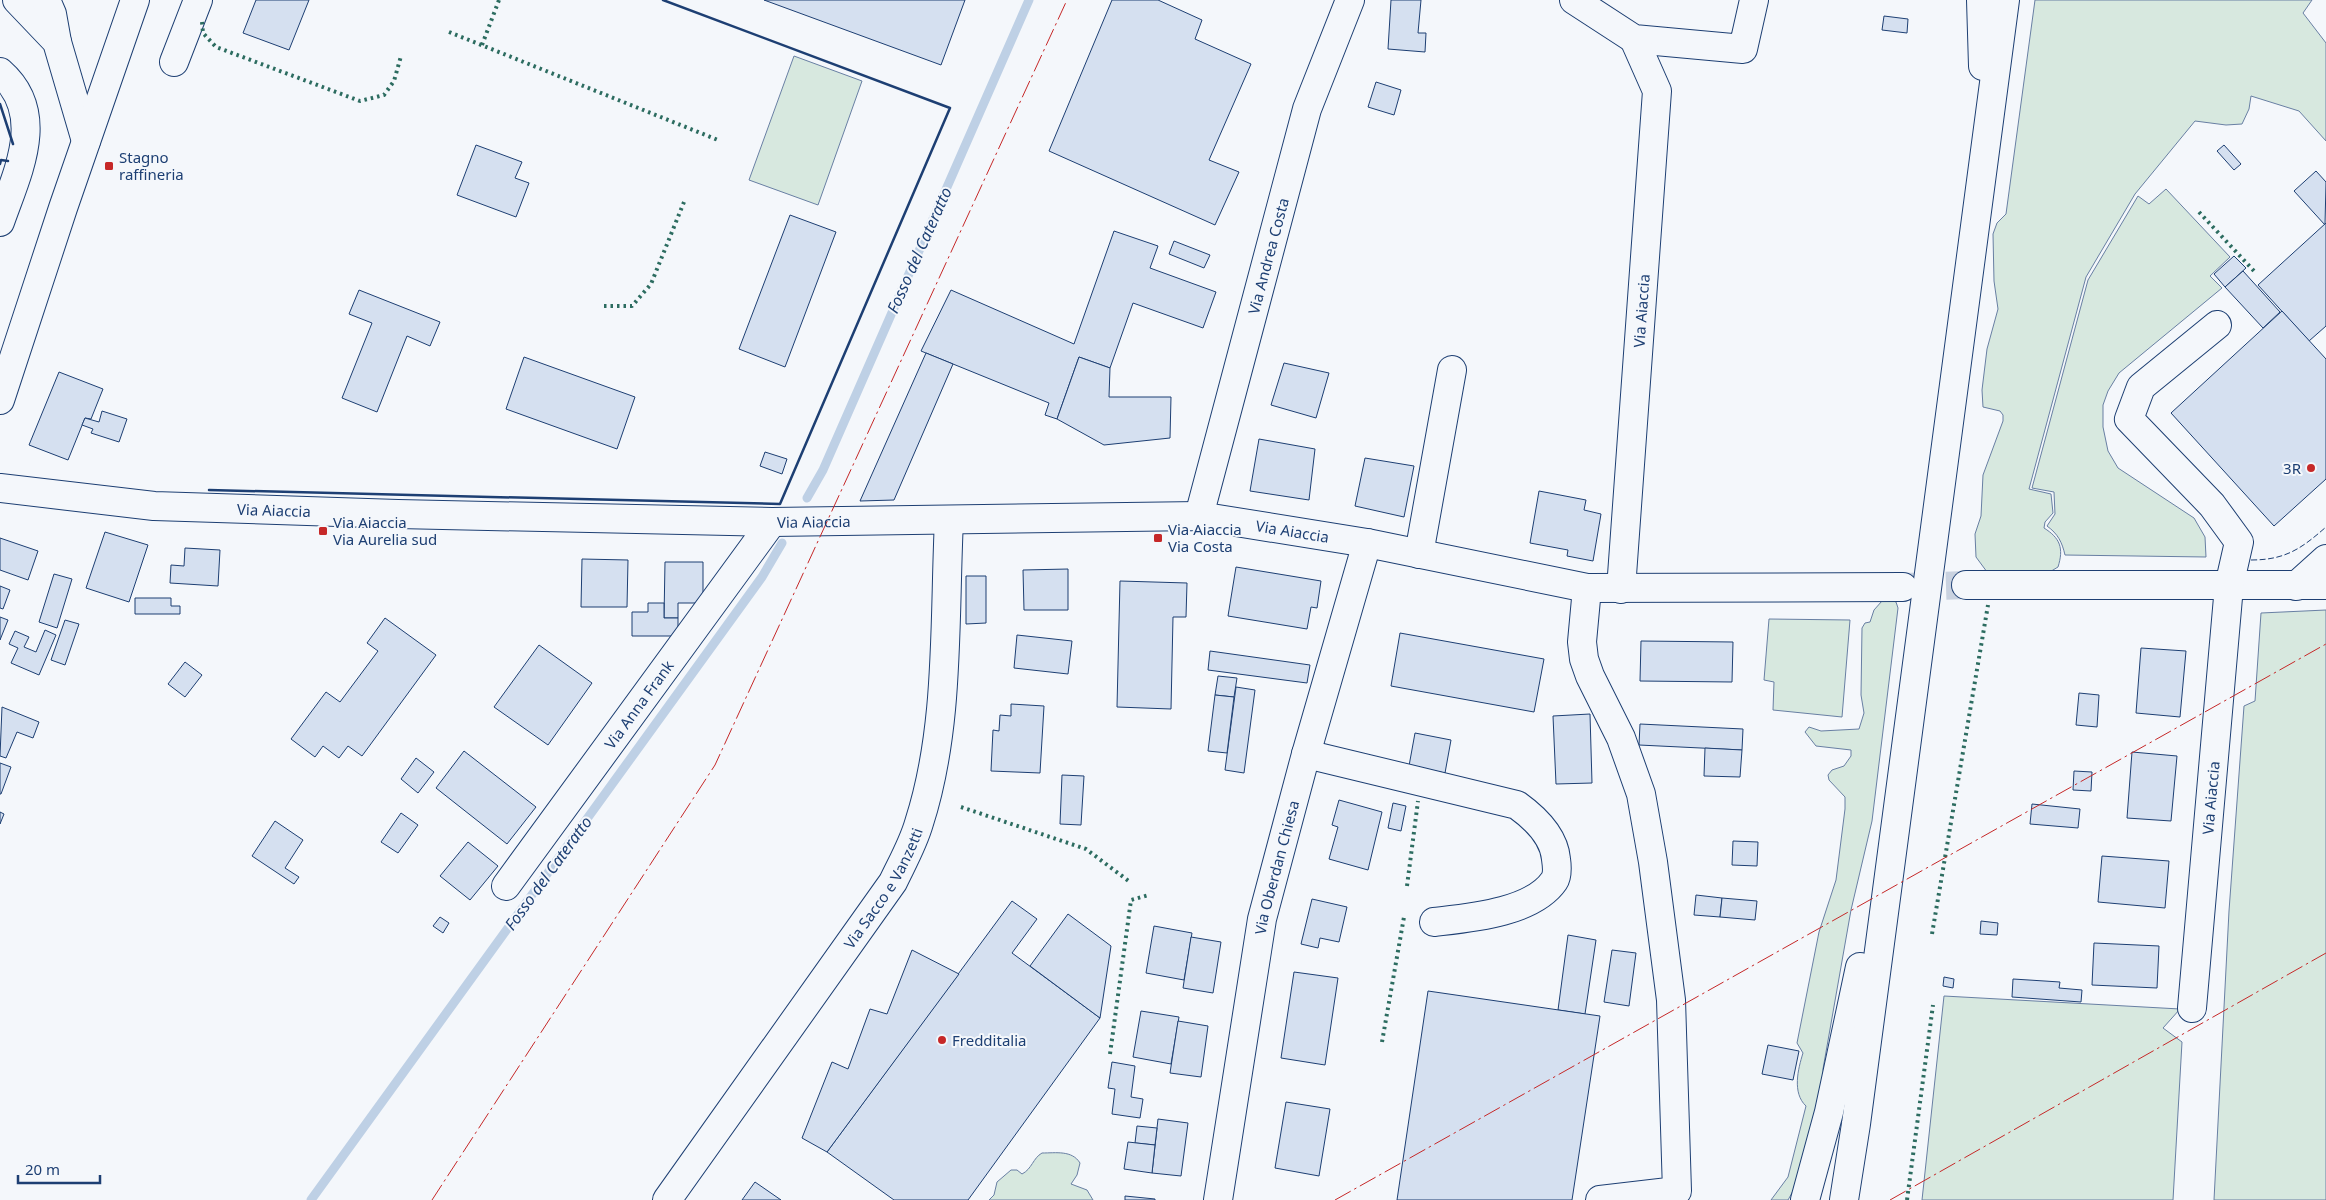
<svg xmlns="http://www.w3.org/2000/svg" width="2326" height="1200" font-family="'Noto Sans',sans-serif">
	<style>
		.green { fill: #d7e8df; stroke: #687fa3 }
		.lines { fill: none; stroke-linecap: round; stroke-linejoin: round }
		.stream { stroke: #bed0e5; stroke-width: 9 }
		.building { fill: #d5e0f0; stroke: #1d3f73 }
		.minor-tunnel { stroke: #c9d2e0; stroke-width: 28; stroke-dasharray: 28 14; stroke-linecap: butt }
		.minor-casing { stroke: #1d3f73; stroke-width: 30 }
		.major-casing { stroke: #1d3f73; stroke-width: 30 }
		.highway-casing { stroke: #1d3f73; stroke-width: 30 }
		.minor { stroke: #f4f7fb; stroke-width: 28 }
		.major { stroke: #f4f7fb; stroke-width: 28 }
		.highway { stroke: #f4f7fb; stroke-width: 28 }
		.hedge { stroke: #2c6c60; stroke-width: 4; stroke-dasharray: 2.5 4; stroke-linecap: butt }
		.fence { stroke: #1d3f73; stroke-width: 1; stroke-dasharray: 6 2.5; stroke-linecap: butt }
		.wall { stroke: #1d3f73; stroke-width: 2.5 }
		.power { stroke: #c62828; stroke-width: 1; stroke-dasharray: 18 4 2.5 4; stroke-linecap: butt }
		.poi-dot { fill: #c62828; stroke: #f4f7fb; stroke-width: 2 }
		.labels { text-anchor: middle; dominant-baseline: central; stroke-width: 4; stroke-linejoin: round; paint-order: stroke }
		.poi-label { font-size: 15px; fill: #1d3f73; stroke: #f4f7fb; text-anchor: start }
		.street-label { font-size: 15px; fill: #1d3f73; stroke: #f4f7fb }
		.water-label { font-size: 16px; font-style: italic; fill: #1d3f73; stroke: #f4f7fb }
	</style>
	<rect width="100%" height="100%" fill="#f4f7fb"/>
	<g class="green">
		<path d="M2035,0H2312L2303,13L2326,43V141L2299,111L2251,96L2249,109L2242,124L2226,125L2195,121L2135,194L2086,277L2029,489L2051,494L2053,513L2045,522L2044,528C2060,538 2064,548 2058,567L2038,579L1990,576L1976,557L1975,534L1981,516L1983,475L2003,421V415L2000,411L1983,407L1982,390L1987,349L1998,309L1994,281L1993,234L1997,223L2006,214Z"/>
		<polygon points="794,56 862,81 818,205 749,180"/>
		<path d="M2166,189L2230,257L2210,276L2222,288L2119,373L2108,391L2103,405V427L2108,451L2118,468L2194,518L2205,537L2206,557L2065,555C2062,542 2058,534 2047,526L2055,514L2054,492L2032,488L2088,280L2138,196L2149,204Z"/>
		<path d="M1891,600L1896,602L1898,608L1872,821L1851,910L1823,1069L1825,1088L1793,1191L1788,1200H1771L1788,1177L1806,1106C1792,1093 1798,1069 1803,1053L1797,1043L1819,932L1836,880L1845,809V797L1829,780L1828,775L1832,770L1844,766L1851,756V750L1816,746L1805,732L1809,727L1821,731L1859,729L1864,713L1861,695L1862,628L1865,623L1870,622L1874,610L1882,601Z"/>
		<polygon points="2326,610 2326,1200 2214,1200 2229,911 2244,706 2255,701 2261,613"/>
		<polygon points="1769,619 1850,620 1842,717 1773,710 1774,682 1764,680"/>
		<polygon points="1944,996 2180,1009 2163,1028 2182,1042 2173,1200 1922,1200"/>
		<path d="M1042,1153C1056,1153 1072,1150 1080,1163L1077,1175L1071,1184L1087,1190L1093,1200H989L994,1195L997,1182L1011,1170H1017L1022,1174C1032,1169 1033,1158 1042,1153Z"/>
	</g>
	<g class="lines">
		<g class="stream">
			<polyline points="807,498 823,470 1029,0"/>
			<polyline points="311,1200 762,577 782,543"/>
		</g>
	</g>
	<g class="building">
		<polygon points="256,0 309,0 289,50 243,33"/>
		<polygon points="764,0 965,0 941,65"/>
		<polygon points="1112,0 1158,0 1202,20 1195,39 1251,64 1209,160 1239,172 1215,225 1049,151"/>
		<polygon points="1391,0 1421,0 1418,33 1426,33 1425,52 1388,49"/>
		<polygon points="1884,16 1908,19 1907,33 1882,30"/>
		<polygon points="1376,82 1401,90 1394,115 1368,107"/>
		<polygon points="476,145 522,162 515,178 529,183 516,217 457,195"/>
		<polygon points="2224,145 2241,164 2234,170 2217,151"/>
		<polygon points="2316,171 2326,182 2325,225 2294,191"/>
		<polygon points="790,215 836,232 785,367 739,349"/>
		<polygon points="2326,223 2326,326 2309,341 2258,285"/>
		<polygon points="1114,231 1158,246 1150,268 1216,292 1203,328 1133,303 1110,368 1079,357 1057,419 1045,415 1049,403 921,351 951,290 1074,344"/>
		<polygon points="1174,241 1210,255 1204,268 1169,254"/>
		<polygon points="2234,256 2246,268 2225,287 2214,274"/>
		<polygon points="2243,271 2280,312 2263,328 2225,287"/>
		<polygon points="359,290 440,322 430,346 407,336 377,412 342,398 372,323 349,314"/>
		<polygon points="2282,311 2326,359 2326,479 2274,526 2171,413"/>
		<polygon points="926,353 953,364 894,500 860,501"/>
		<polygon points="524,357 635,397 617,449 506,409"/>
		<polygon points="1079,357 1110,368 1109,397 1171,397 1170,438 1104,445 1057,419"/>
		<polygon points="1284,363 1329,373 1316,418 1271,405"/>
		<polygon points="59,372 103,389 91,419 85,418 68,460 29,445"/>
		<polygon points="102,411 127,419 119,442 91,433 93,429 82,425 85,418 99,422"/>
		<polygon points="1259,439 1315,449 1309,500 1250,491"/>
		<polygon points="765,452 787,459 782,474 760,466"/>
		<polygon points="1365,458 1414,466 1404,517 1355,506"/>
		<polygon points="1539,491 1586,500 1584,510 1601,514 1593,561 1567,556 1568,550 1530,543"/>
		<polygon points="105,532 148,545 129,602 86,588"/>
		<polygon points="0,538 38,551 28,580 0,570"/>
		<polygon points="185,548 220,550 218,586 170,583 171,565 184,566"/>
		<polygon points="582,559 628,560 627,607 581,607"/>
		<polygon points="665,562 703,562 703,603 678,603 678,618 664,618"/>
		<polygon points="1236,567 1321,581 1317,608 1311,607 1307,629 1228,616"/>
		<polygon points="1068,569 1068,610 1024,610 1023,570"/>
		<polygon points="54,574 72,579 57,628 39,622"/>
		<polygon points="966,576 986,576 986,623 966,624"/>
		<polygon points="1120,581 1187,583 1186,617 1173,617 1171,709 1117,707"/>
		<polygon points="0,586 10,590 3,609 0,608"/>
		<polygon points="135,598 171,598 171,606 180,606 180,614 135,614"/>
		<polygon points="648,603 664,603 664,618 678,618 678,636 632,636 632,612 648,612"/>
		<polygon points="0,617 8,620 0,640"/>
		<polygon points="385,618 436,655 362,756 348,746 339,758 323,746 315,757 291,739 326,692 340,702 378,651 367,643"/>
		<polygon points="65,620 79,624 65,665 51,660"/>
		<polygon points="45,630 56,635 39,675 11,663 18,648 9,644 15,631 29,637 24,647 36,652"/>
		<polygon points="1400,633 1544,659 1534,712 1391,686"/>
		<polygon points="1017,635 1072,641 1068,674 1014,668"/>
		<polygon points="1641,641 1733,642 1732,682 1640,681"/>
		<polygon points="539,645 592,683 548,745 494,707"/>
		<polygon points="2141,648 2186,651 2180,717 2136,713"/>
		<polygon points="1210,651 1310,665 1307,683 1208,670"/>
		<polygon points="185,662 202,675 185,697 168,684"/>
		<polygon points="1218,676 1237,678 1234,697 1215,695"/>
		<polygon points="1236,687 1255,690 1244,773 1225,770"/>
		<polygon points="2079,693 2099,695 2097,727 2076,725"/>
		<polygon points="1215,695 1234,697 1227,753 1208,751"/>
		<polygon points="1011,704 1044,706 1040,773 991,771 993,730 999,731 1000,715 1011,716"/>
		<polygon points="2,707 39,722 33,738 17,732 6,758 0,756"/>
		<polygon points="1590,714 1592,783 1556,784 1553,716"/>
		<polygon points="1640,724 1743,729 1742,750 1639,745"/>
		<polygon points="1415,733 1451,740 1445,773 1409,766"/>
		<polygon points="1705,748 1742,750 1740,777 1704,776"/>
		<polygon points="464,751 536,807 507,844 436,788"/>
		<polygon points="2132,752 2177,756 2171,821 2127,818"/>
		<polygon points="416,758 434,772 418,793 401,779"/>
		<polygon points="0,763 11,767 1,794 0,794"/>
		<polygon points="2074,771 2092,772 2091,791 2073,790"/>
		<polygon points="1062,775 1084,776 1081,825 1060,824"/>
		<polygon points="1339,800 1382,812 1368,870 1329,859 1338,827 1332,825"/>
		<polygon points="1393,803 1406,806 1401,831 1388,828"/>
		<polygon points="2032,804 2080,809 2078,828 2030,824"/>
		<polygon points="0,812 4,814 0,824"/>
		<polygon points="401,813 418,825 398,853 381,842"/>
		<polygon points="275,821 303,840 285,868 299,877 294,884 252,856"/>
		<polygon points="1733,841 1758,842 1757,866 1732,865"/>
		<polygon points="468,842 498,866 470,900 440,876"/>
		<polygon points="2102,856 2169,861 2165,908 2098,902"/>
		<polygon points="1696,895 1722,898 1720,917 1694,915"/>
		<polygon points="1722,898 1757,901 1755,920 1720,917"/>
		<polygon points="1312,899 1347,907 1339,942 1320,938 1318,948 1301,944"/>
		<polygon points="1012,901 1037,919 1012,953 1100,1018 968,1200 894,1200 827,1152"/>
		<polygon points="1068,914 1111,946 1100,1018 1030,966"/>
		<polygon points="440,917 449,923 443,933 433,926"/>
		<polygon points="1981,921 1998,923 1997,935 1980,934"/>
		<polygon points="1154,926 1192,933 1184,980 1146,973"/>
		<polygon points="1568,935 1596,940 1585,1014 1558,1010"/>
		<polygon points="1191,937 1221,942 1213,993 1183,988"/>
		<polygon points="2094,943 2159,946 2157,988 2092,985"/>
		<polygon points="912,950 959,974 827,1152 802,1138 832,1062 848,1069 870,1009 887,1014"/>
		<polygon points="1612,950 1636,953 1629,1006 1604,1002"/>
		<polygon points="1294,972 1338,978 1325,1065 1281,1058"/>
		<polygon points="1944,977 1954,979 1953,988 1943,986"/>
		<polygon points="2013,979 2060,982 2059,988 2082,990 2081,1002 2012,997"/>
		<polygon points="1428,991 1600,1016 1572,1200 1397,1200"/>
		<polygon points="1141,1011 1179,1017 1171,1064 1133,1057"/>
		<polygon points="1178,1021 1208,1026 1201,1077 1170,1073"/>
		<polygon points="1768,1045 1799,1051 1793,1080 1762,1074"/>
		<polygon points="1112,1062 1135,1066 1131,1097 1143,1099 1140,1118 1112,1114 1115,1089 1108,1088"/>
		<polygon points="1286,1102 1330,1109 1319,1176 1275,1168"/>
		<polygon points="1158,1119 1188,1123 1181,1176 1152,1173"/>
		<polygon points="1137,1126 1157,1128 1155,1145 1135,1143"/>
		<polygon points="1128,1142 1155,1145 1152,1173 1124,1169"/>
		<polygon points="755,1182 781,1200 742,1200"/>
		<polygon points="1125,1196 1155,1199 1155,1200 1125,1200"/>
	</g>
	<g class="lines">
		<polyline class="minor-tunnel" points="1904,587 1966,585"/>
		<defs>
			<g id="minor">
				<polyline points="17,0 57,42 86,141"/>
				<polyline points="46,0 52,14 57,42"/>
				<polyline points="1574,0 1634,39 1743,49 1754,0"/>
				<polyline points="174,62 198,0"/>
				<path d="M0,72C48,114 17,173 0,222"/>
				<path id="s1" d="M0,488L154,506L398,514L772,522L1199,516L1367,543L1587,588L1903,587"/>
				<path id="s2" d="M1199,516L1307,109L1350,0"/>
				<polyline points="1419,554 1452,370"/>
				<polyline points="1966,585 2326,585"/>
				<polyline points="2296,586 2326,559"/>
				<polyline points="1587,588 1582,642 1584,659 1590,676 1621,738 1641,794 1653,862 1671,1000 1677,1191 1600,1200"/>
				<path id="s3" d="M1621,589L1657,91L1634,39"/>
				<path d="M1306,754L1517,805C1535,818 1554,836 1556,859C1557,866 1558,875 1554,881C1532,913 1468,918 1434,922"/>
				<path id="s4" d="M506,886L772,522"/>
				<path id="s5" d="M2192,1008L2229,586L2239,542L2212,505L2129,419L2141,387L2217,325"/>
				<path id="s6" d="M667,1200L893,882C902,863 913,844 919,823C950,727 944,621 949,520"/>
				<path id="s7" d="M1218,1200L1262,919L1306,754L1367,543"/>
			</g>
			<polyline id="major" points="0,400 63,208 135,0"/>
			<g id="highway">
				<polyline points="1981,0 1983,66"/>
				<polyline points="1805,1200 1829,1112 1860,967"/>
				<polyline points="1844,1200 1856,1124 2005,0"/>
			</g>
		</defs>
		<use href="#minor" class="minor-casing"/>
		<use href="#major" class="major-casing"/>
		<use href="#highway" class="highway-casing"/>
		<use href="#minor" class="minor"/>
		<use href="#major" class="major"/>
		<use href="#highway" class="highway"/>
		<g class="hedge">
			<polyline points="202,22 203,33 216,47 360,101 384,95 394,81 401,56"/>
			<polyline points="449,32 718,140"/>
			<polyline points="482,45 499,0"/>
			<polyline points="2199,212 2255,272"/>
			<polyline points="604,306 632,306 651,284 684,202"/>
			<polyline points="961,807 1086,849 1130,882"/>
			<polyline points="1407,886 1418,801"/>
			<polyline points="1932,934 1988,605"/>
			<polyline points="1382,1042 1404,917"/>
			<polyline points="1110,1054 1131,900 1149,895"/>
			<polyline points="1907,1200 1933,1005"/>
		</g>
		<path class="fence" d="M2251,560C2285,560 2301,549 2326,527"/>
		<g class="wall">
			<polyline points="0,104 13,144"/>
			<polyline points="0,164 1,160 8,161"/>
			<polyline points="209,490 780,504 950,108 663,0"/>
		</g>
		<g class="power">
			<polyline points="432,1200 715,765 1067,0"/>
			<polyline points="1335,1200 2326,644"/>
			<polyline points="1890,1200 2326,953"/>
		</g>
	</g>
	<g class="poi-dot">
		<rect x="104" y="161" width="10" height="10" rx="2.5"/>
		<circle cx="2311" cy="468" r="5"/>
		<rect x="318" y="526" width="10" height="10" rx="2.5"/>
		<rect x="1153" y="533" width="10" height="10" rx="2.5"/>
		<circle cx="942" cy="1040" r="5"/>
	</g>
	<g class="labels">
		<g class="poi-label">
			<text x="119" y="157">Stagno<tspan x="119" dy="17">raffineria</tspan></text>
			<text x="2301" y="468" text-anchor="end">3R</text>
			<text x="333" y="522">Via Aiaccia<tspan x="333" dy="17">Via Aurelia sud</tspan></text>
			<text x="1168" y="529">Via Aiaccia<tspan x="1168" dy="17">Via Costa</tspan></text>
			<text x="952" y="1040">Fredditalia</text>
		</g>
		<g class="street-label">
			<text stroke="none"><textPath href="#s2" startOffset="269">Via Andrea Costa</textPath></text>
			<text stroke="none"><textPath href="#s3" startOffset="279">Via Aiaccia</textPath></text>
			<text stroke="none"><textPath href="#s1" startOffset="275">Via Aiaccia</textPath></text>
			<text stroke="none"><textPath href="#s1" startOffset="815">Via Aiaccia</textPath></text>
			<text stroke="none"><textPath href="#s1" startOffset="1295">Via Aiaccia</textPath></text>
			<text stroke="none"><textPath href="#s4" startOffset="225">Via Anna Frank</textPath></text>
			<text stroke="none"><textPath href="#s5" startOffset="211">Via Aiaccia</textPath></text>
			<text stroke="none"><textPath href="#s7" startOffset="338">Via Oberdan Chiesa</textPath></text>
			<text stroke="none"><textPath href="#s6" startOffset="380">Via Sacco e Vanzetti</textPath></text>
		</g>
		<g class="water-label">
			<text transform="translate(919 250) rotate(-66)">Fosso del Cateratto</text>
			<text transform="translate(548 873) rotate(-54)">Fosso del Cateratto</text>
		</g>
	</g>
	<path d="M18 1175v8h82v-8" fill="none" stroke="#1d3f73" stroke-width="2.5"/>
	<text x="25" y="1175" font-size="15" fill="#1d3f73" stroke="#f4f7fb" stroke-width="4" paint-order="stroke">20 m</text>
</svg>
